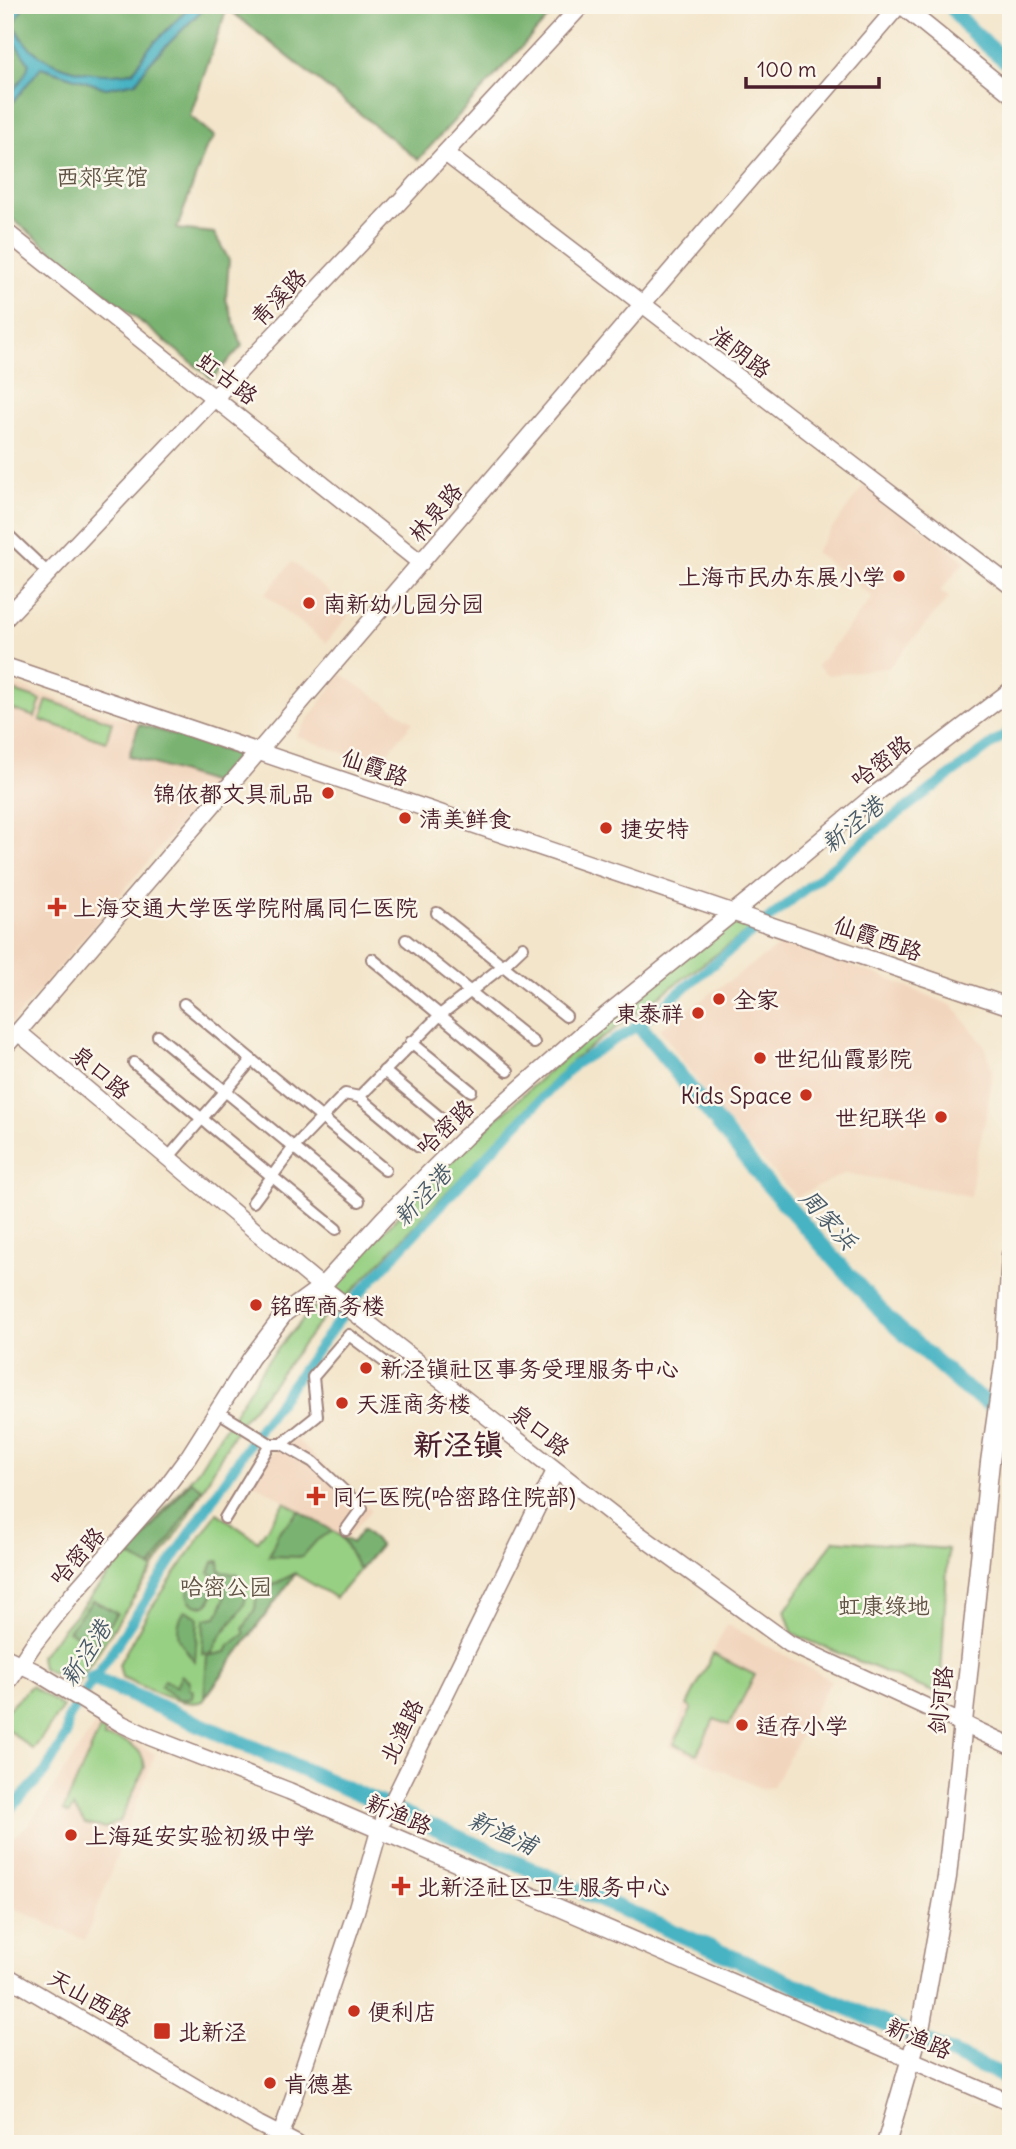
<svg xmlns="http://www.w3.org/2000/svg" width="1016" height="2149" font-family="Delius,'LXGW WenKai TC',sans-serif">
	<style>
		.built { fill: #f2d5bd }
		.green { fill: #97d083; stroke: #707857; stroke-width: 2 }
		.forest { fill: #79b271; stroke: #62684e; stroke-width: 2 }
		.water { fill: #47b3c3; stroke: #486977; stroke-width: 2 }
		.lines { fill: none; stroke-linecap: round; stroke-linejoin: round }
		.canal { stroke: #47b3c3; stroke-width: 10 }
		.river { stroke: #47b3c3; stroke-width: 16 }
		.street-casing { stroke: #9e827a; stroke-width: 14 }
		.secondary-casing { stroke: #9e827a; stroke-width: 19 }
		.primary-casing { stroke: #9e827a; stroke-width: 21 }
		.street { stroke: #fff; stroke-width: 10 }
		.secondary { stroke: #fff; stroke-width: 16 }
		.primary { stroke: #fff; stroke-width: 18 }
		.poi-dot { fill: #c8321e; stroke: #fbf7ec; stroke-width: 2.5 }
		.labels { text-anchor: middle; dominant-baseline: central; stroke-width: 5; stroke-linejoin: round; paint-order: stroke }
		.park-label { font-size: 23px; fill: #615445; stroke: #fbf7ec }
		.street-label { font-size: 23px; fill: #4a1f2b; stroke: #fbf7ec }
		.poi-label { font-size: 23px; fill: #4a1f2b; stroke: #fbf7ec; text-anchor: start }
		.water-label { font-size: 24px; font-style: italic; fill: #495a68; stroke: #fbf7ec }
		.district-label { font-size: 30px; font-weight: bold; fill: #4a1f2b; stroke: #fbf7ec }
	</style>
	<rect width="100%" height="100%" fill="#fbf7ec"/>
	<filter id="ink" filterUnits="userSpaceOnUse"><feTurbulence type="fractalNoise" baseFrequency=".0143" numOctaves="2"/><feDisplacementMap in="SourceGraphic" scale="14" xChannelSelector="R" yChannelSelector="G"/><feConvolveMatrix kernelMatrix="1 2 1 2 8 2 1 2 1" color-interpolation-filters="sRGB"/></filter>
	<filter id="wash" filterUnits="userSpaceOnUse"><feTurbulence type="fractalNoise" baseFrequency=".00686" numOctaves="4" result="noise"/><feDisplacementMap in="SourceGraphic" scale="28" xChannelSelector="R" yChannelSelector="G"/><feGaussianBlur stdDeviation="1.57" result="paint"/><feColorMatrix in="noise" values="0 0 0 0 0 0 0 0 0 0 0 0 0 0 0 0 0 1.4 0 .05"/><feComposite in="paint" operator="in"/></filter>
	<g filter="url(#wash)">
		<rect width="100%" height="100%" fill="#f3e5ca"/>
		<g class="built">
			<polygon points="864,485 965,561 940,591 949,597 889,667 828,675 817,666 873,597 815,552"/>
			<polygon points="292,562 352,611 326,643 265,594"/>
			<polygon points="341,674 413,722 377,765 296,736"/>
			<polygon points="5,682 238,755 5,1031"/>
			<polygon points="782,944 876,974 953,1006 985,1046 992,1071 988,1108 975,1163 971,1196 846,1173 796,1197 721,1115 660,1029"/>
			<polygon points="295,1438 371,1510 347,1538 251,1481 267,1457"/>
			<polygon points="727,1624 831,1680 773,1786 763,1789 669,1746 686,1704"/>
			<polygon points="97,1722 155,1754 85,1940 5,1904 5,1845 29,1824"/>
		</g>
		<g class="green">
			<polygon points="5,688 41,700 35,717 5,707"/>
			<polygon points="47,700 112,722 106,742 40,720"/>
			<polygon points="730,920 752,928 575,1058 346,1298 332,1285 453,1159 552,1068"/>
			<polygon points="321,1307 327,1313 263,1396 239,1424 186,1520 76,1685 42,1668 40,1656 198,1470 268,1360 313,1308"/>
			<path d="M285,1502L352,1543L363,1529L380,1546L336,1598L295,1574L203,1701C182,1709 142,1686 122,1677L119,1664L148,1613L217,1513L258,1541Z"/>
			<polygon points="834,1540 948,1549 940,1695 793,1634 785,1611"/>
			<polygon points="713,1654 755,1675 729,1725 714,1719 697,1754 674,1744 692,1708 687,1705"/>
			<polygon points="31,1686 63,1707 33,1750 5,1727 5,1712"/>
			<path d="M100,1729L105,1732L104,1738C123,1738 143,1746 145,1767L120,1821L105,1828L85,1824L73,1807L69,1814L63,1811Z"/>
		</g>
		<g class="forest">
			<path d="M24,5H192L148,49L133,72C91,79 31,68 14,24Z"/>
			<polygon points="207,5 560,5 418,160 227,8 190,116 215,137 206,148 177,229 214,233 229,260 226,299 242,346 212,379 5,213 5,112 41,67 106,88 136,82 149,63"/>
			<polygon points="5,29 29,62 28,72 5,102"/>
			<polygon points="139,724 238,755 214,783 129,756"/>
			<polygon points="191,1481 202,1489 151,1568 129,1556"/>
			<polygon points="299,1511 333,1531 317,1540 302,1557 269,1556 278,1533"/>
			<polygon points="363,1529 380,1546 359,1570 341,1536 352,1543"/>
			<path d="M219,1561L220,1571L237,1575C257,1602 238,1613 223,1633C218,1639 215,1647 212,1653L202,1654L204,1619L216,1617C228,1600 230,1582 209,1573L213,1562Z"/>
			<polygon points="296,1573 204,1699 207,1656 226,1652 229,1646 245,1634 243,1629 255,1609 257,1593"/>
			<circle cx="200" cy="1594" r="12"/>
			<polygon points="93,1600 117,1613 96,1643 68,1631"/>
			<path d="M185,1610L198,1617L195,1661C179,1643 171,1632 185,1610Z"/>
			<path d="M181,1675L190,1682L189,1689L193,1690L192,1698C178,1703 171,1695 161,1686L165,1680L176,1687Z"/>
		</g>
		<path class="water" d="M11,5H24L14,24C31,68 91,79 133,72L148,49L192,5H207L149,63L136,82L106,88L41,67L5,112C5,92 26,82 29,63C16,45 0,28 11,5Z"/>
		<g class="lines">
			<polyline class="canal" points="5,1815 45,1772 66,1736 68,1718 255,1435 352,1302 492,1150 575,1064 639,1025 887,822 1011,730"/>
			<g class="river">
				<path d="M951,5C966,30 989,46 1011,65"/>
				<polyline points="639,1025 762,1178 889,1320 965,1388 1011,1418"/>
				<polyline points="93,1678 1011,2079"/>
			</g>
		</g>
	</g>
	<g filter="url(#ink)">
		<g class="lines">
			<defs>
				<g id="street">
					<polyline points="5,532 48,573"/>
					<polyline points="437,913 566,1016"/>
					<polyline points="406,940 534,1043"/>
					<polyline points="372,959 508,1071"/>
					<polyline points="184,1004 385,1170"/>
					<polyline points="158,1036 359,1201"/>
					<polyline points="411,1042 471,1091"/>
					<polyline points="134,1063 336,1229"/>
					<polyline points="384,1071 443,1120"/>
					<polyline points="359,1097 419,1147"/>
					<polyline points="168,1158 252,1060"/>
					<polyline points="253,1202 294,1147 345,1094 359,1097 440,1015 503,966 523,947"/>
					<polyline points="217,1411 270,1444 282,1444 313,1462 362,1508 346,1530"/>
					<polyline points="282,1444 317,1416 313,1377 349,1335 398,1372 412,1357"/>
					<polyline points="225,1518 270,1444"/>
				</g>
				<g id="secondary">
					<polyline points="901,5 1011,94"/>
					<polyline points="445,153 1011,586"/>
					<polyline points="5,231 421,563"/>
					<polyline points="5,619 380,223 582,5"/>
					<path d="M5,666C340,779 676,893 1011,1007"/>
					<polyline points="18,1032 327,1291 626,1525 790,1644 1011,1746"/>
					<polyline points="5,1047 899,5"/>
					<polyline points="5,1657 36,1672 122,1724 150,1737 289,1791 1011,2103"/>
					<polyline points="5,1687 33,1645 72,1595 161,1494 189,1456 251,1358 285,1313 322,1286 384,1218 465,1137 580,1036 755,895 878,792 1011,690"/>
					<polyline points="384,1819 555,1471"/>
					<polyline points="5,1975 258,2124 297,2144"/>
					<polyline points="278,2144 356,1911 379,1831"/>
				</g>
				<polyline id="primary" points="886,2144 921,2024 947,1877 990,1462 1005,1357 1011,1255"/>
			</defs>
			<use href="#street" class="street-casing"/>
			<use href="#secondary" class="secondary-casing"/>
			<use href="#primary" class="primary-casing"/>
			<use href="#street" class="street"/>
			<use href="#secondary" class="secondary"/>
			<use href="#primary" class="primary"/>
		</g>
	</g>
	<g class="poi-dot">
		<circle cx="899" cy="576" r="7"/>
		<circle cx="309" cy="603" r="7"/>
		<circle cx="328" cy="793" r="7"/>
		<circle cx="405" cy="818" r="7"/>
		<circle cx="606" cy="828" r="7"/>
		<path d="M53.5 896.5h7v7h7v7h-7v7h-7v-7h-7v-7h7z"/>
		<circle cx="719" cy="999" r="7"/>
		<circle cx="698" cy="1013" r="7"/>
		<circle cx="760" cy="1058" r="7"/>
		<circle cx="806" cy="1095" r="7"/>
		<circle cx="941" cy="1117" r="7"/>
		<circle cx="256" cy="1305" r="7"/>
		<circle cx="366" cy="1368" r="7"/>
		<circle cx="342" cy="1403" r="7"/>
		<path d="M312.5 1485.5h7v7h7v7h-7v7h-7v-7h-7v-7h7z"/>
		<circle cx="742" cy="1725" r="7"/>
		<circle cx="71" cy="1835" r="7"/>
		<path d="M397.5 1875.5h7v7h7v7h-7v7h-7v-7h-7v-7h7z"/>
		<circle cx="354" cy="2011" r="7"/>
		<rect x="153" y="2022" width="18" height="18" rx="3.5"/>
		<circle cx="270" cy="2083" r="7"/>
	</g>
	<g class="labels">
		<g class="park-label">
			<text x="102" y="176">西郊宾馆</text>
			<text x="226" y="1586">哈密公园</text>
			<text x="884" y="1605">虹康绿地</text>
		</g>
		<g class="street-label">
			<text transform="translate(278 297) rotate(-46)">青溪路</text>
			<text transform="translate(741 352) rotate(37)">淮阴路</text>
			<text transform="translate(228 378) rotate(38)">虹古路</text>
			<text transform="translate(435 512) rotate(-50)">林泉路</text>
			<text transform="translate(881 761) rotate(-38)">哈密路</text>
			<text transform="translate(375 767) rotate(19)">仙霞路</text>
			<text transform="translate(878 938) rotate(19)">仙霞西路</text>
			<text transform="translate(101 1072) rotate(40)">泉口路</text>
			<text transform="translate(445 1127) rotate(-44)">哈密路</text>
			<text transform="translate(540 1430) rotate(38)">泉口路</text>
			<text transform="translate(77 1556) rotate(-49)">哈密路</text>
			<text transform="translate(940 1700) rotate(-84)">剑河路</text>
			<text transform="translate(401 1731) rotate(-64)">北渔路</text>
			<text transform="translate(399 1814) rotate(23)">新渔路</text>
			<text transform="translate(90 1998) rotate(30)">天山西路</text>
			<text transform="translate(919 2038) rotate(23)">新渔路</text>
		</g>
		<g class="poi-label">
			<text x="885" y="576" text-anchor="end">上海市民办东展小学</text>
			<text x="323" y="603">南新幼儿园分园</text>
			<text x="314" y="793" text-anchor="end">锦依都文具礼品</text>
			<text x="419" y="818">清美鲜食</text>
			<text x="620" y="828">捷安特</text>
			<text x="73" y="907">上海交通大学医学院附属同仁医院</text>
			<text x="733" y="999">全家</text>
			<text x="684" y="1013" text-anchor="end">東泰祥</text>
			<text x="774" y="1058">世纪仙霞影院</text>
			<text x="792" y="1095" text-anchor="end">Kids Space</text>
			<text x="927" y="1117" text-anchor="end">世纪联华</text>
			<text x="270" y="1305">铭晖商务楼</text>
			<text x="380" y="1368">新泾镇社区事务受理服务中心</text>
			<text x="356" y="1403">天涯商务楼</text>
			<text x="332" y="1496">同仁医院(哈密路住院部)</text>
			<text x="756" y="1725">适存小学</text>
			<text x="85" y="1835">上海延安实验初级中学</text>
			<text x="417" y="1886">北新泾社区卫生服务中心</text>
			<text x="368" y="2011">便利店</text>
			<text x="178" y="2031">北新泾</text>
			<text x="284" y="2083">肯德基</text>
		</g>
		<g class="water-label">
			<text transform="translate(852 824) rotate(-39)">新泾港</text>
			<text transform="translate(422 1195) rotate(-47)">新泾港</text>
			<text transform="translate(829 1219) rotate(48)">周家浜</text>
			<text transform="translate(85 1653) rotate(-57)">新泾港</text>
			<text transform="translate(503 1832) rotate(24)">新渔浦</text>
		</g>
		<g class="district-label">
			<text x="458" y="1444">新泾镇</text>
		</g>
	</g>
	<rect width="1016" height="2149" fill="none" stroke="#fbf7ec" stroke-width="28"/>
	<path d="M746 77v10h133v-10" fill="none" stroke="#4a1f2b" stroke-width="3.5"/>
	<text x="757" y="77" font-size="21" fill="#4a1f2b" stroke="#fbf7ec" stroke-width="5" paint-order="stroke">100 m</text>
</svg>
